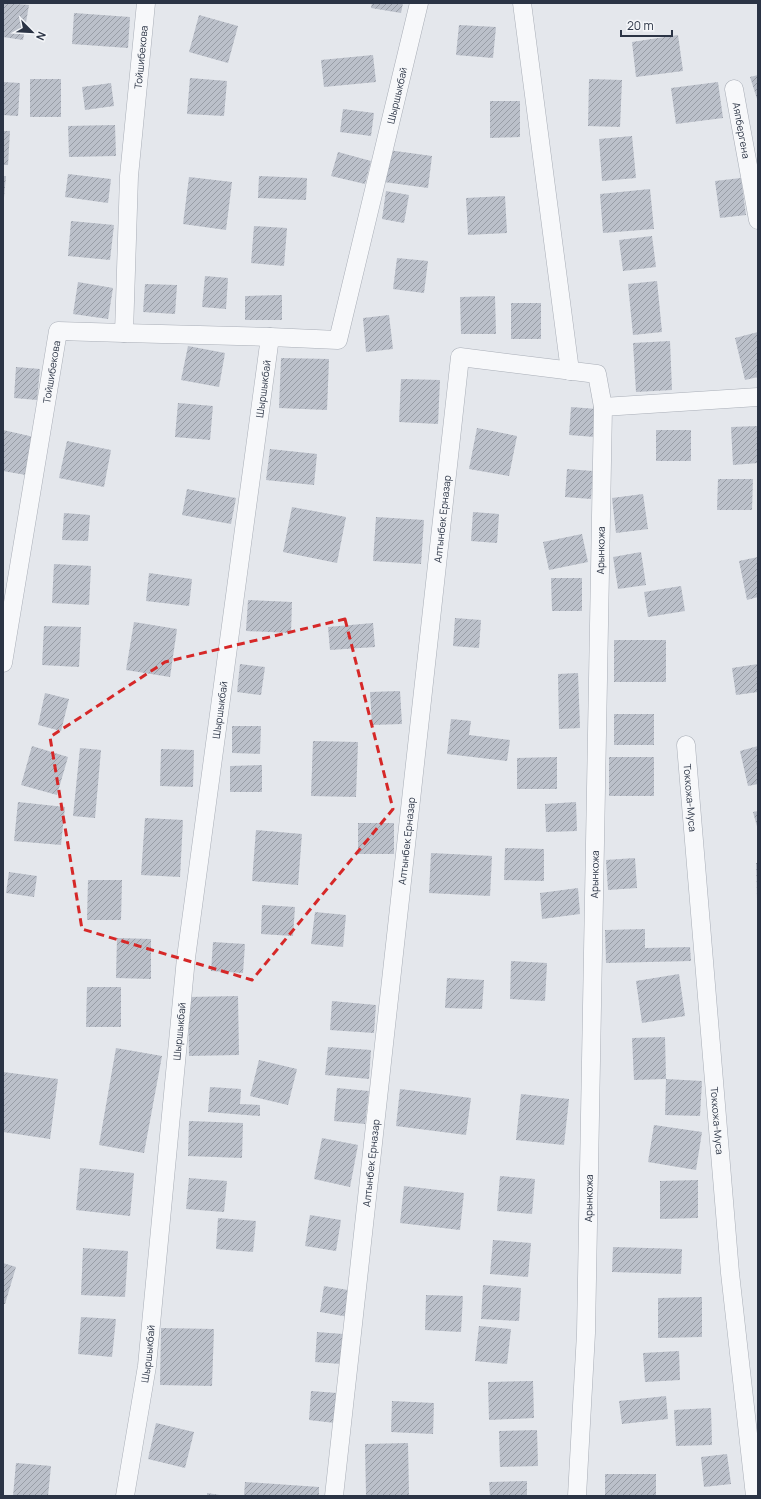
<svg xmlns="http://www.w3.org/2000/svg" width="761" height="1499" font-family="Manrope,sans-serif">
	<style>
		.building { fill: url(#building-hatch) }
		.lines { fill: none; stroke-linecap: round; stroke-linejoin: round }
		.minor-casing { stroke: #a9aeb7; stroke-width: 19 }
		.minor { stroke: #f7f8fa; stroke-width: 18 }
		.marked { fill: none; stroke: #d62828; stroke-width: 3; stroke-dasharray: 8 5; stroke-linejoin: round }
		.labels { text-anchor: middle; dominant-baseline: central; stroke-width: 4; stroke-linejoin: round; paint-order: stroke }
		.street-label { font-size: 10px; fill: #2b3445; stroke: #f4f6f9 }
	</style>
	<defs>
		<pattern id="building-hatch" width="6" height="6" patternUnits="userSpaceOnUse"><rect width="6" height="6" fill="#bbc0ca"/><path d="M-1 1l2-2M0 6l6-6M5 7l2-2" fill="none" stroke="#989da6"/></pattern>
	</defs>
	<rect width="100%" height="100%" fill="#e4e7ec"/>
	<g class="building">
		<polygon points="3,3 29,5 23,40 3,37"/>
		<polygon points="372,3 403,3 401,13 371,8"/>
		<polygon points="74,13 130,17 128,48 72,44"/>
		<polygon points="199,15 238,26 228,63 189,52"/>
		<polygon points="459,25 496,27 493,58 456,55"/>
		<polygon points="678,35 683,71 636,77 632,42"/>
		<polygon points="373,55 376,82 324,87 321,60"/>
		<polygon points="758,75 758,102 750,77"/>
		<polygon points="190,78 227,81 224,116 187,114"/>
		<rect x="30" y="79" width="31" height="38"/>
		<polygon points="589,79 622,80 620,127 588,126"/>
		<polygon points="3,82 20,83 18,116 3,115"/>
		<polygon points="718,82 723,118 676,124 671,88"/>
		<polygon points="111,83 114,106 85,110 82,87"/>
		<polygon points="490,101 520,101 520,137 490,138"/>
		<polygon points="343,109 374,113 371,136 340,132"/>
		<polygon points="115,125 116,156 69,157 68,126"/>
		<polygon points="3,131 10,131 8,165 3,165"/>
		<polygon points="632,136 636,178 602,181 599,139"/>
		<polygon points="388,150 432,156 428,188 384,182"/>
		<polygon points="338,152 371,161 365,184 331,176"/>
		<polygon points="68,174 111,179 108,203 65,197"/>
		<polygon points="3,176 6,176 4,198 3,198"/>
		<polygon points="259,176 307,178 306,200 258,198"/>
		<polygon points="189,177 232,182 226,230 183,224"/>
		<polygon points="741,178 746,215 720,218 715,181"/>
		<polygon points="650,189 654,229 603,233 600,194"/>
		<polygon points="386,191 409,195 404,223 382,219"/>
		<polygon points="505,196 507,233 468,235 466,198"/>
		<polygon points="71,221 114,225 110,260 68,256"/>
		<polygon points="254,226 287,228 284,266 251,263"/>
		<polygon points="652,236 656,267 623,271 619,240"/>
		<polygon points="397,258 428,261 424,293 393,289"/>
		<polygon points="205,276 228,278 226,309 202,307"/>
		<polygon points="657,281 662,332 633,335 628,284"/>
		<polygon points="78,282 113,288 108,319 73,314"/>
		<polygon points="145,284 177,285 175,314 143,312"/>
		<polygon points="282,295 282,320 245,320 245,296"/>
		<polygon points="495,296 496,334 461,334 460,297"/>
		<rect x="511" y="303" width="30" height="36"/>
		<polygon points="389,315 393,349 366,352 363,318"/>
		<polygon points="758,332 758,377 745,380 735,338"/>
		<polygon points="670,341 672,390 636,392 633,343"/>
		<polygon points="188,346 225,353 219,387 181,380"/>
		<polygon points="281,358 329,359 327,410 279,408"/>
		<polygon points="16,367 40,369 37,400 14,398"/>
		<polygon points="401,379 440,380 438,424 399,422"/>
		<polygon points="178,403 213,406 210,440 175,437"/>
		<polygon points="571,407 597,409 595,437 569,435"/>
		<polygon points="758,426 758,463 733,465 731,427"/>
		<polygon points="477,428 517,436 509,476 469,469"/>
		<polygon points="3,430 34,437 26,475 3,471"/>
		<rect x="656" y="430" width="35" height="31"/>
		<polygon points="67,441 111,450 104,487 59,478"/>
		<polygon points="270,449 317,454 314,485 266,480"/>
		<polygon points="567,469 593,471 591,499 565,497"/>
		<polygon points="718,479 753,479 752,510 717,510"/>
		<polygon points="187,489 236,498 231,524 182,515"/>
		<polygon points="643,494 648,529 616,533 612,498"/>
		<polygon points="292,507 346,517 337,563 283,552"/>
		<polygon points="473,512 499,514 497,543 471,541"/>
		<polygon points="64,513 90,515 88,541 62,540"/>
		<polygon points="376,517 424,520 421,564 373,561"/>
		<polygon points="582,534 588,562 549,570 543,542"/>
		<polygon points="641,552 646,585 618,589 613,557"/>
		<polygon points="758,557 758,597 747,600 739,561"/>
		<polygon points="54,564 91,566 89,605 52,603"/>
		<polygon points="149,573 192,579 189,606 146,601"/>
		<polygon points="551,578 582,578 582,611 552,611"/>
		<polygon points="681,586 685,611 648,617 644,592"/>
		<polygon points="248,600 292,602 291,633 246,631"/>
		<polygon points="455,618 481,620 479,648 453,646"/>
		<polygon points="134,622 177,629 170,677 126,670"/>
		<polygon points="373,623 375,647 330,650 328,627"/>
		<polygon points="44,626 81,627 79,667 42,665"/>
		<rect x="614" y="640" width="52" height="42"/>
		<polygon points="240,664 265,667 261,695 237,692"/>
		<polygon points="758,664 758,692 736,695 732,668"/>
		<polygon points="578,673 580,728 559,729 558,674"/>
		<polygon points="400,691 402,724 372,725 370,692"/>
		<polygon points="45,693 69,699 61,731 38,725"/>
		<rect x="614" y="714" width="40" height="31"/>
		<polygon points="451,719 471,721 469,735 510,740 507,761 447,754"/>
		<polygon points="232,726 261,726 260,754 232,753"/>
		<polygon points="313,741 358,742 356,797 311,796"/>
		<polygon points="32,746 68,757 57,795 21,785"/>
		<polygon points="758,746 758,784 748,786 740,751"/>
		<polygon points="80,748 101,750 95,818 73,816"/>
		<polygon points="161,749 194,750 193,787 160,786"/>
		<polygon points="557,757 557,789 517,789 517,758"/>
		<rect x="609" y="757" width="45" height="39"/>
		<polygon points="262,765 262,792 230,792 230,766"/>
		<polygon points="18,802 65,807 61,845 14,841"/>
		<polygon points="576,802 577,831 546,832 545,804"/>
		<polygon points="758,811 758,830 753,812"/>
		<polygon points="145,818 183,820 180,877 141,875"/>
		<rect x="358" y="823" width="36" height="31"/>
		<polygon points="256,830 302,834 298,885 252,881"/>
		<polygon points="505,848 544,849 544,881 504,880"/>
		<polygon points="431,853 492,856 490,896 429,893"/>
		<polygon points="635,858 637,888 608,890 606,860"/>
		<polygon points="756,863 758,863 758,901 757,901"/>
		<polygon points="9,872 37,876 34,897 6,893"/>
		<polygon points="88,880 122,880 121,920 87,920"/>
		<polygon points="578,888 580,914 542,919 540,893"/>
		<polygon points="262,905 295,907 293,936 261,934"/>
		<polygon points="315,912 346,915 343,947 311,944"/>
		<polygon points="645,929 645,948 690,947 691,961 606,963 605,930"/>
		<polygon points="117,938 151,939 151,979 116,978"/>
		<polygon points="213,942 245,944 243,973 211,971"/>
		<polygon points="511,961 547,963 545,1001 510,999"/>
		<polygon points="679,974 685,1016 642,1023 636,981"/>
		<polygon points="447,978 484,980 482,1009 445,1008"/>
		<polygon points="87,987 121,987 121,1027 86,1027"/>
		<polygon points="238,996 239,1055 189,1056 188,997"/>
		<polygon points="332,1001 376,1005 374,1033 330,1030"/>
		<polygon points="665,1037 666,1079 634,1080 632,1038"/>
		<polygon points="328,1047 371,1050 369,1079 325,1075"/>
		<polygon points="116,1048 162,1056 144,1153 99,1145"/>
		<polygon points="259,1060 297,1069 288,1105 250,1096"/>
		<polygon points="3,1072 58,1079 50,1139 3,1132"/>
		<polygon points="666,1079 702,1081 700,1116 665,1115"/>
		<polygon points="210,1087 241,1089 240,1104 260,1105 260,1116 208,1112"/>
		<polygon points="337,1088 369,1091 365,1124 334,1121"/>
		<polygon points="400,1089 471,1098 466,1135 396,1126"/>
		<polygon points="521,1094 569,1099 564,1145 516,1140"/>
		<polygon points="189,1121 243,1123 242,1158 188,1156"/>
		<polygon points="654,1125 702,1132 696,1170 648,1162"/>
		<polygon points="322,1138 358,1145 350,1187 314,1179"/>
		<polygon points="80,1168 134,1173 130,1216 76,1210"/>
		<polygon points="500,1176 535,1179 532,1214 497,1211"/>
		<polygon points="189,1178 227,1181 224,1212 186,1209"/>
		<polygon points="698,1180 698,1218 660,1219 660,1181"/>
		<polygon points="404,1186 464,1193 460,1230 400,1223"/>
		<polygon points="310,1215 341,1220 336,1251 305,1246"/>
		<polygon points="218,1218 256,1221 253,1252 216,1249"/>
		<polygon points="493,1240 531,1243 528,1277 490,1274"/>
		<polygon points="613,1247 682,1249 681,1274 612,1272"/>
		<polygon points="83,1248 128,1251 125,1297 81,1295"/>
		<polygon points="3,1263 16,1267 5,1304 3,1304"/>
		<polygon points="483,1285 521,1288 519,1321 481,1319"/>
		<polygon points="324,1286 354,1291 349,1317 320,1312"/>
		<polygon points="426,1295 463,1296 461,1332 425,1330"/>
		<polygon points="702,1297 702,1337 658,1338 658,1298"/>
		<polygon points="81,1317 116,1319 112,1357 78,1354"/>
		<polygon points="479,1326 511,1329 507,1364 475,1361"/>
		<polygon points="161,1328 214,1329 212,1386 160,1385"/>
		<polygon points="317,1332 343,1334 341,1364 315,1362"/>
		<polygon points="679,1351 680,1380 645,1382 643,1353"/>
		<polygon points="533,1381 534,1418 489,1420 488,1382"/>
		<polygon points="311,1391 337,1393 335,1423 309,1420"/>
		<polygon points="666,1396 668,1419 622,1424 619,1401"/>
		<polygon points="392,1401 434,1403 433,1434 391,1432"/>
		<polygon points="711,1408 712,1445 676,1446 674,1410"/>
		<polygon points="156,1423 194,1432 185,1468 148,1459"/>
		<polygon points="537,1430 538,1466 500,1467 499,1431"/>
		<polygon points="408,1443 409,1496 366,1496 365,1444"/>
		<polygon points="727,1454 731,1484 704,1487 701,1457"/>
		<polygon points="16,1463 51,1466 48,1496 13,1496"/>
		<rect x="605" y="1474" width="51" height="22"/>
		<polygon points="527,1481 527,1496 490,1496 489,1482"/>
		<polygon points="245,1482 319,1487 319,1496 244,1496"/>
		<polygon points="207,1493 220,1495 220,1496 207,1496"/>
	</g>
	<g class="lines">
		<defs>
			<g id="minor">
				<polyline points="522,3 570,371"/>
				<path id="s1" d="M734,89L758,220"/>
				<polyline points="124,333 270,337"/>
				<path id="s2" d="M3,663L58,331L124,333L129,176L146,3"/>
				<path id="s3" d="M686,745L730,1273L755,1496"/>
				<path id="s4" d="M125,1496L147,1366L186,958L270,337L338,340L419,3"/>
				<path id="s5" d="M334,1496L460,357L597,374L603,407"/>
				<path id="s6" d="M577,1496L586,1333L603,407L758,397"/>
			</g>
		</defs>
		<use href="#minor" class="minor-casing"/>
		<use href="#minor" class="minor"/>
	</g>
	<path class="marked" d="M345,619L393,809L252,980L82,929L50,737L165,662Z"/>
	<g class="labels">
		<g class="street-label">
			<text stroke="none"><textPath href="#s2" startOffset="679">Тойшибекова</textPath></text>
			<text stroke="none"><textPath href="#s4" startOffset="1488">Шыршыкбай</textPath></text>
			<text stroke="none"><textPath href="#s1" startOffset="42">Аяпбергена</textPath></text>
			<text stroke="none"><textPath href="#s2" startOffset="295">Тойшибекова</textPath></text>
			<text stroke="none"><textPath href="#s4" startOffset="1116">Шыршыкбай</textPath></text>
			<text stroke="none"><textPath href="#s5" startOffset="983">Алтынбек Ерназар</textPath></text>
			<text stroke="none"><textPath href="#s6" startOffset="946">Арынкожа</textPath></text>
			<text stroke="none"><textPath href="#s4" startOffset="792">Шыршыкбай</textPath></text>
			<text stroke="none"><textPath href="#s3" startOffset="53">Токкожа-Муса</textPath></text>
			<text stroke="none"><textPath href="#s5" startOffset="659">Алтынбек Ерназар</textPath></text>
			<text stroke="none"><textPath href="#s6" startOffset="622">Арынкожа</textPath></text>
			<text stroke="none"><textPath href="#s4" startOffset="468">Шыршыкбай</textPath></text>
			<text stroke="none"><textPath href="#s3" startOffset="377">Токкожа-Муса</textPath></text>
			<text stroke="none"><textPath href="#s5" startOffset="335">Алтынбек Ерназар</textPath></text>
			<text stroke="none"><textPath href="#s6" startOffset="298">Арынкожа</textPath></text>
			<text stroke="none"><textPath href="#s4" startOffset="144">Шыршыкбай</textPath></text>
		</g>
	</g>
	<rect width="761" height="1499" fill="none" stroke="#2b3445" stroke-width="8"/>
	<g transform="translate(32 32) rotate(114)" stroke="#f4f6f9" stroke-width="3" paint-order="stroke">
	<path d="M0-3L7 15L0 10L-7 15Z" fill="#2b3445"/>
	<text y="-6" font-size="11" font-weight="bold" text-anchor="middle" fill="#2b3445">N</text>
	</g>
	<path d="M621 30v6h51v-6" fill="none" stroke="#2b3445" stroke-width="2"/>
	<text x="627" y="30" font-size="12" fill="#2b3445" stroke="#f4f6f9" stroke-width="3" paint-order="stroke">20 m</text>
</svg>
